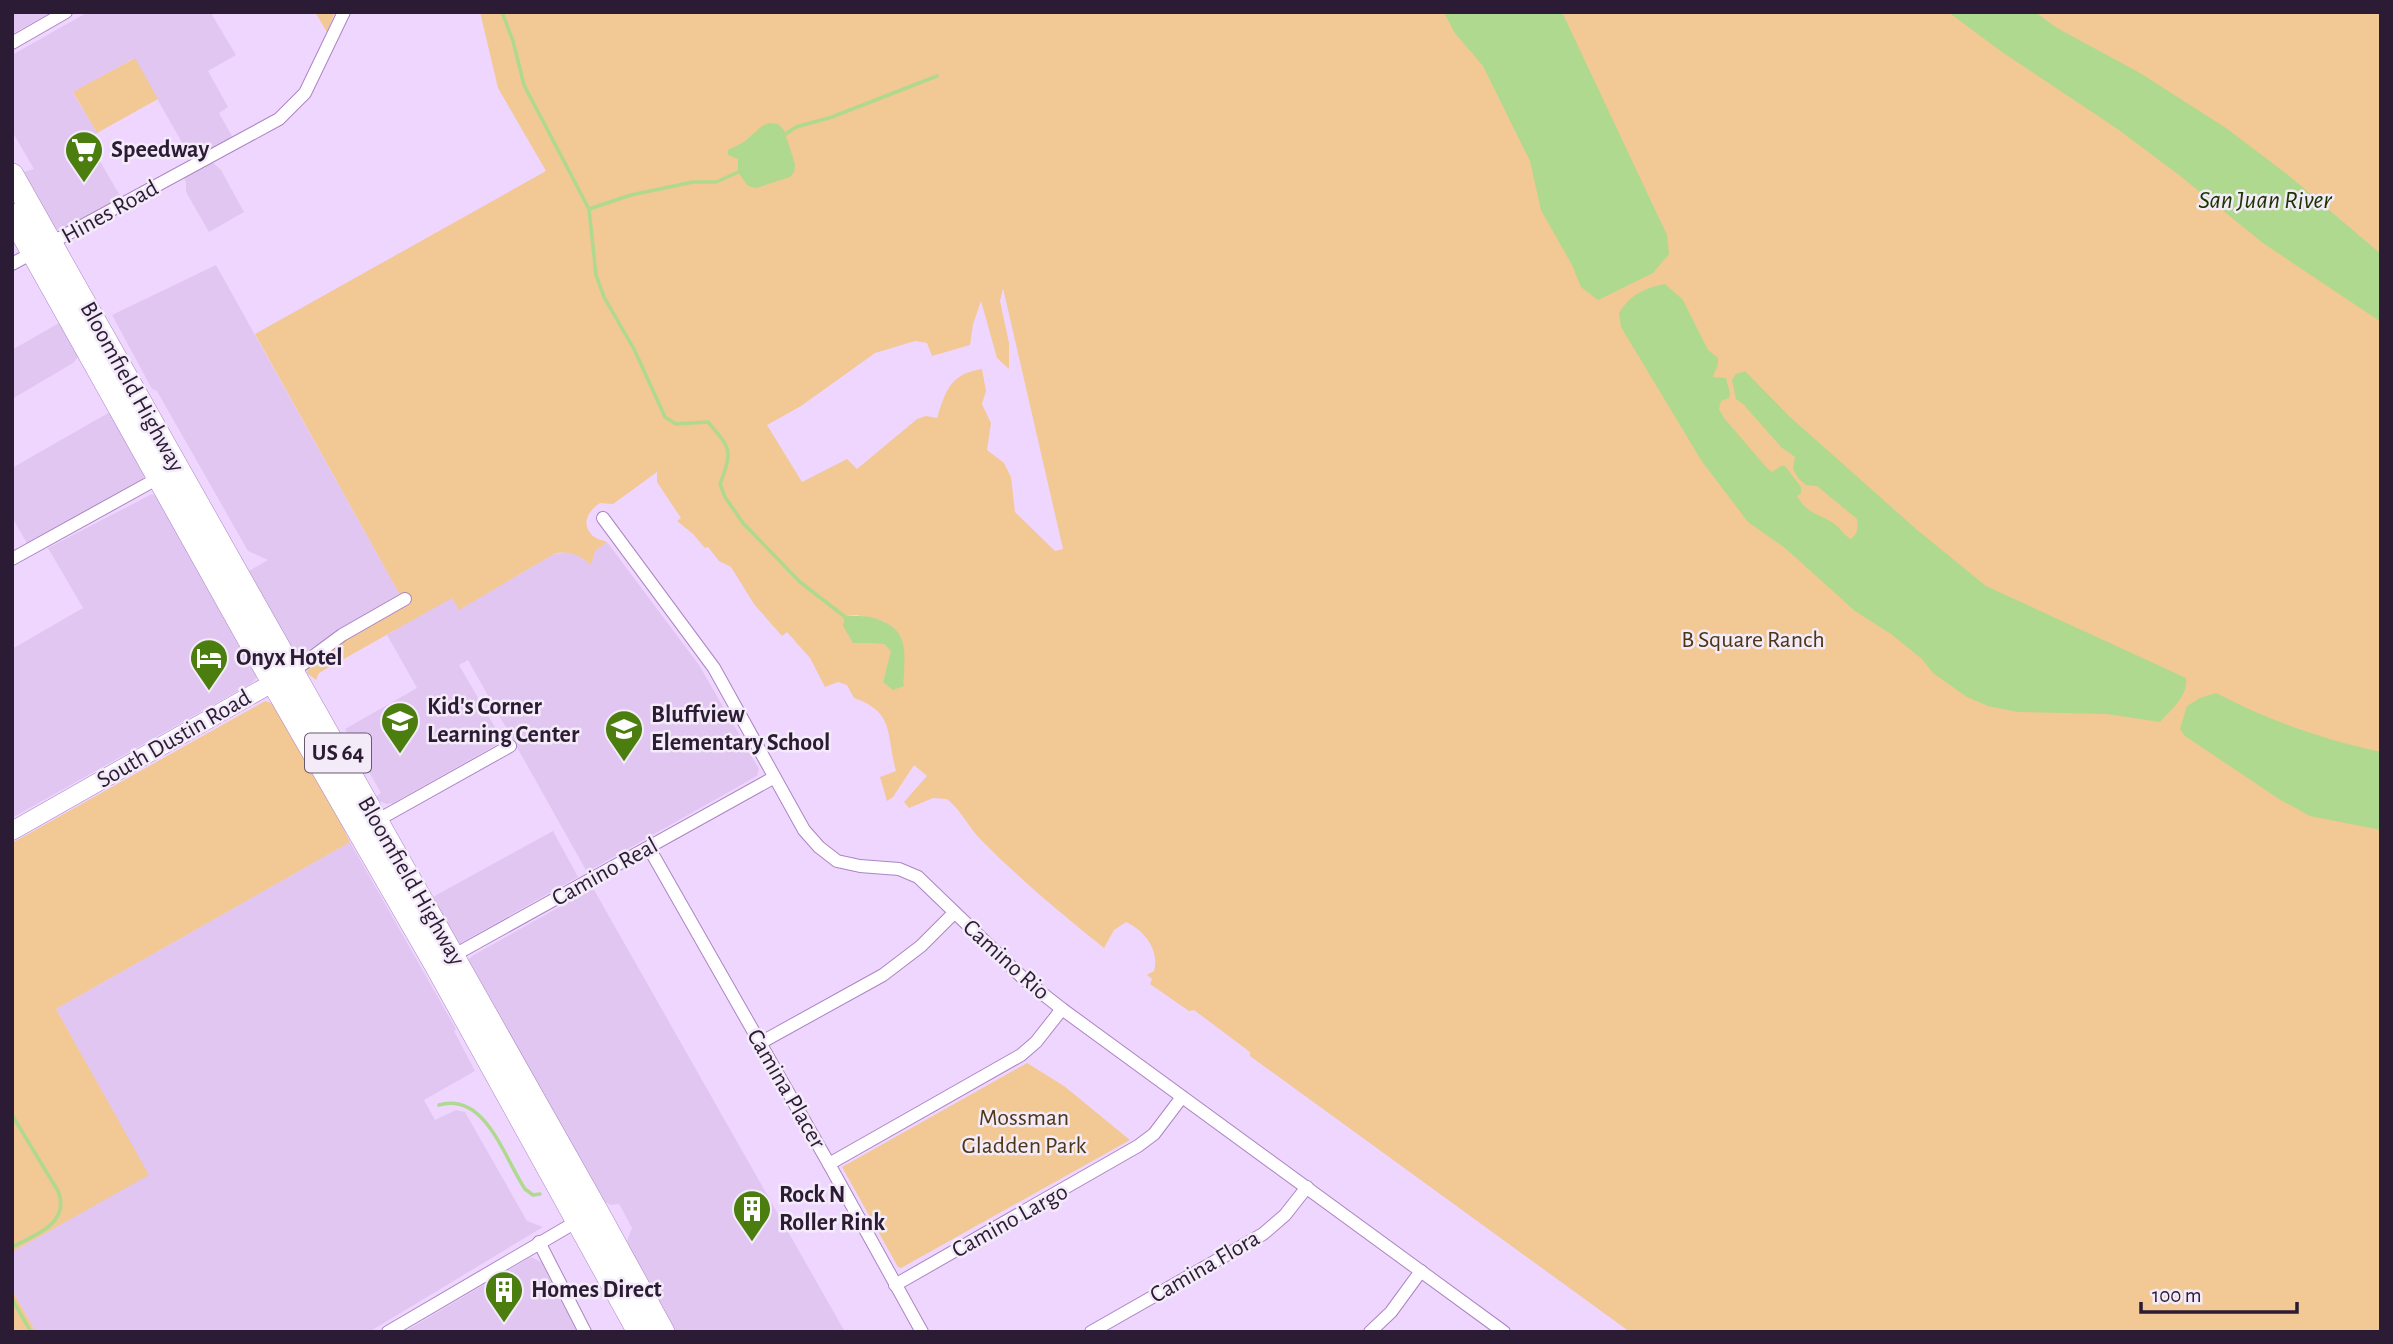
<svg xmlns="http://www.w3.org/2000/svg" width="2393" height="1344" font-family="'Alegreya Sans',sans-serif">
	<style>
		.built { fill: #e0c6f1 }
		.green { fill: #f2c894; fill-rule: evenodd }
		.water { fill: #afd98f }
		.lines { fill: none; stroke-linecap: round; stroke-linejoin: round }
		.stream { stroke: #afd98f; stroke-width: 3.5 }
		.street-casing { stroke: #ac84c4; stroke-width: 14 }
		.secondary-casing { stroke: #ac84c4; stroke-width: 19 }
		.highway-casing { stroke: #ac84c4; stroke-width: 24 }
		.street { stroke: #fff; stroke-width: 12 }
		.secondary { stroke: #fff; stroke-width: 18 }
		.highway { stroke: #fff; stroke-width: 23 }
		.labels { text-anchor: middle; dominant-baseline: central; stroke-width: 5; stroke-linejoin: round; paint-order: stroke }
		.shield { fill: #f3ebf8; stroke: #67596f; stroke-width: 2 }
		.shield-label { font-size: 23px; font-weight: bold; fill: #2b1b34 }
		.poi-label { font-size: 24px; font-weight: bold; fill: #2b1b34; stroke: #f3ebf8; text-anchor: start }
		.street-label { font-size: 24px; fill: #2b1b34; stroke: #f3ebf8 }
		.park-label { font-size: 24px; fill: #4d3617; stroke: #f3ebf8 }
		.water-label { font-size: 26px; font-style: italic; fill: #1c3500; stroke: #f3ebf8 }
	</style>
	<rect width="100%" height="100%" fill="#efd6ff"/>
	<g class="built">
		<polygon points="12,12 52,12 12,34"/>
		<polygon points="88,12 216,12 212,15 236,55 208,71 228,107 219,113 233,138 192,160 134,58 73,93 97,133 87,139 119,194 123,197 63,230 56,229 23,172 34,169 12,131 12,55"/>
		<polygon points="212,162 221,170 244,212 209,232 186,192 186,182 184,178"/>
		<polygon points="216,265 400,595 337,631 303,654 292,651 249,571 268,560 248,551 157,391 152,389 112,315"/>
		<polygon points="59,323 78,357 73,363 12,399 12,350"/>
		<polygon points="110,412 145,476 139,483 28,545 12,517 12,468"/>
		<polygon points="152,494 156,496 242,651 247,655 257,677 252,683 12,818 12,649 83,608 48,548"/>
		<polygon points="607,542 699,665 759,769 757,776 587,872 468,660 459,665 503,741 393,803 387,804 379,801 375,797 381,793 345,729 417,688 387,635 452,597 460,609 554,554 569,552 577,555 591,564 595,551"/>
		<polygon points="553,831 578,877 457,945 431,898"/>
		<polygon points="350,842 456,1029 454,1031 475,1071 424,1100 435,1120 456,1110 465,1112 527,1221 543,1227 369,1332 36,1332 12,1290 12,1252 148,1175 56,1009"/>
		<polygon points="593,888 845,1332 669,1332 627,1241 632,1228 619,1204 611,1205 603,1201 466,962 472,956"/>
		<polygon points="531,1257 541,1262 577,1332 404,1332"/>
	</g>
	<g class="green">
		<polygon points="315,12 335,12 327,32"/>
		<path d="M480,12H2381V1332H1630L1250,1056V1052L1194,1010L1189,1011L1150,984L1152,979L1147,975L1154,971C1160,950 1144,930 1126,922L1114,930L1104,948C1061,914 1020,879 982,841C969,828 962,811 947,799L933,798L909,808L904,802L927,776L914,765L893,797L887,801L880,777L896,771C886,734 895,712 854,698L847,685L838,682L825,687L810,658L787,632L782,636L754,604L731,567L719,561L708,547L705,548L693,534L677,521L681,518L657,482V472L613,504L600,503C589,510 581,523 591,534C595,539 602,540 607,542L595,551L591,565C579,555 569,550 554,554L459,610L452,598L319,673L316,680L307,673L308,666L400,595L255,334L546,171L498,88ZM1003,288L1063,549L1055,551L1015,512L1011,477L1004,463L987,450L991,423L982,404L986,391L982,369C950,374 946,390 937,418L926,416L917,419L857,469L847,459L802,482L767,425L801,406L875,353L915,341L927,343L932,356L970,345L973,324L981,301L997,358L1009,369V343L1000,301ZM857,615L885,622L904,657V686L883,682L892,651L884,644L853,643L843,616Z"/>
		<polygon points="135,58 158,99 97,133 73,92"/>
		<polygon points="265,701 274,704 330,802 350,842 56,1009 149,1175 12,1252 12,843"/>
		<polygon points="1027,1063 1064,1086 1130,1140 901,1268 898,1267 842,1167"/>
		<polygon points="12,1290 36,1332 12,1332"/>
	</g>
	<g class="water">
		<polygon points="1444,12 1562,12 1667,235 1669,254 1653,273 1598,300 1581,287 1572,265 1541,210 1530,161 1483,66 1454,32"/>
		<polygon points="1948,12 2035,12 2057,28 2140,73 2226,128 2288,175 2381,254 2381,322 2263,243 2179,175 2119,130 2002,52"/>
		<polygon points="769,123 778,124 784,130 795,164 794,172 790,177 756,188 748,186 738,172 738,159 728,155 728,150 744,142 762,126"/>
		<path d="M1665,284L1683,300L1708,350L1718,358V364L1713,377L1726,378L1730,393L1729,398L1721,401L1719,409L1724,418L1766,467L1772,472L1781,466H1785L1801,487V493L1797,496C1807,516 1825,514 1838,527C1843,532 1844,535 1851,539C1858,534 1858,527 1857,519L1817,486L1806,485L1799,479L1793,469L1795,457L1781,447L1743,404L1736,399L1732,380L1736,374L1745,371L1789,416L1916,529L1986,586L2186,678C2188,697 2172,708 2160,722L2107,714L2018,712L1988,706L1967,697L1933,673L1922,659L1891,634L1855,611L1785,548L1748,522L1701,460L1621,327L1619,313C1630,295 1644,288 1665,284Z"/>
		<path d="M843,615C852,617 860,615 870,617C912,628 904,651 904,686L893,690L883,682L891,651L884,644L853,643L843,626L844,621Z"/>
		<path d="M2216,693C2268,720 2323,740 2381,752V830L2310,816L2279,799L2185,736L2180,729L2187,706L2200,698Z"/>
	</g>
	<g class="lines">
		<g class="stream">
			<path d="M502,12L513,41L524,85L589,209L596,275L604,297L634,349L665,417L676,424L708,422C731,449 733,450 720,484L725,497L743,523L800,582L844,616"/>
			<polyline points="784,135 796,127 832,117 937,76"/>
			<polyline points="589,209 631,195 693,182 716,182 741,171"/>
			<path d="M439,1105C486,1092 504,1158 525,1189L533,1195L540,1194"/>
			<path d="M12,1115L58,1191C71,1223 35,1235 12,1247"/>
			<polyline points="12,1299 31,1332"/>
		</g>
		<defs>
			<g id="street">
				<polyline points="12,43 66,12"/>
				<polyline points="12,264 279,119 305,93 344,12"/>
				<polyline points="603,518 714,668 804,830 819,847 837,861 860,866 899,869 918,877 1024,979 1062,1009 1504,1332"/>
				<polyline points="12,559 162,476"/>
				<polyline points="292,672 342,635 405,599"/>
				<polyline points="376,821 510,746"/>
				<polyline points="649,848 829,1164 922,1332"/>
				<polyline points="449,958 773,778"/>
				<polyline points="760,1043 883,975 921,946 954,913"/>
				<polyline points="829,1164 1021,1055 1036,1042 1062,1009"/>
				<polyline points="539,1242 585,1332"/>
				<polyline points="895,1285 1138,1146 1154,1134 1182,1097"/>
				<polyline points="388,1332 581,1219"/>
				<polyline points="1091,1332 1263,1234 1285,1215 1307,1187"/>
				<polyline points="1370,1332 1391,1312 1421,1271"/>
			</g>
			<polyline id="secondary" points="12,831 283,677"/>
			<g id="highway">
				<polyline points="12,175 596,1210 663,1332"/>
				<polyline points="12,215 273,682 436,965 639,1332"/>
			</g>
		</defs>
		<use href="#street" class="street-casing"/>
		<use href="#secondary" class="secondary-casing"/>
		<use href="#highway" class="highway-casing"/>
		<use href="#street" class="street"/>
		<use href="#secondary" class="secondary"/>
		<use href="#highway" class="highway"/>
	</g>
	<defs>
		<symbol id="supermarket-pin" viewBox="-11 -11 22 30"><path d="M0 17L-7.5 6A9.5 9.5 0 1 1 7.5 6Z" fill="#4b7e0f" stroke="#f3ebf8"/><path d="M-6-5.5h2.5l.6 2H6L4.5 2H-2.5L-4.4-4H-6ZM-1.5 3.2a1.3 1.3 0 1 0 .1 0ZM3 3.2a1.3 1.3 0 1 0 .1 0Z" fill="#fff"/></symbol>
		<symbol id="hotel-pin" viewBox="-11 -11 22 30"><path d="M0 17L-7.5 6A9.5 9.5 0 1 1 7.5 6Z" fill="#4b7e0f" stroke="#f3ebf8"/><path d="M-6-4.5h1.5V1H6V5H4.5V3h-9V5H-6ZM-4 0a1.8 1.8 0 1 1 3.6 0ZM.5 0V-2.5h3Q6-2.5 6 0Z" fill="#fff"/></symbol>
		<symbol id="school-pin" viewBox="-11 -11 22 30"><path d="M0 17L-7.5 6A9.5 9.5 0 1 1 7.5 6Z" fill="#4b7e0f" stroke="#f3ebf8"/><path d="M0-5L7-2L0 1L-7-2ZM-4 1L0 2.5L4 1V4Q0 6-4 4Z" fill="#fff"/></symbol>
		<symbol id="building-pin" viewBox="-11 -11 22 30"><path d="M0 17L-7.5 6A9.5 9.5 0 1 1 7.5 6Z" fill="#4b7e0f" stroke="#f3ebf8"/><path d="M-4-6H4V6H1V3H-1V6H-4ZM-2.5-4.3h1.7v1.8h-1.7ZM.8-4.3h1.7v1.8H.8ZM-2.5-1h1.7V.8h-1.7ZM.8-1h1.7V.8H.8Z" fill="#fff"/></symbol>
	</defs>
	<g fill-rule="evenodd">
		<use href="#supermarket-pin" x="62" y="128" width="44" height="60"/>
		<use href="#hotel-pin" x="187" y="636" width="44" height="60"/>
		<use href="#school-pin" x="378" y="699" width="44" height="60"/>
		<use href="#school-pin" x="602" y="707" width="44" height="60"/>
		<use href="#building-pin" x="730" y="1187" width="44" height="60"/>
		<use href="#building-pin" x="482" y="1268" width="44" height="60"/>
	</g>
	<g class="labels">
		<rect class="shield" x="305" y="733.5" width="66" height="39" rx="5"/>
		<g class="shield-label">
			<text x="338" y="753">US 64</text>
		</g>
		<g class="poi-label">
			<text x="111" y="150">Speedway</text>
			<text x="236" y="658">Onyx Hotel</text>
			<text x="427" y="707">Kid's Corner<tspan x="427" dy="28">Learning Center</tspan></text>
			<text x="651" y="715">Bluffview<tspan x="651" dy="28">Elementary School</tspan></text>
			<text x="779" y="1195">Rock N<tspan x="779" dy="28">Roller Rink</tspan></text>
			<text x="531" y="1290">Homes Direct</text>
		</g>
		<g class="street-label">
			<text transform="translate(110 212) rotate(-29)">Hines Road</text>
			<text transform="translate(132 387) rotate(61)">Bloomfield Highway</text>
			<text transform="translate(174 739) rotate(-30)">South Dustin Road</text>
			<text transform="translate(605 872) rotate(-29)">Camino Real</text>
			<text transform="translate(411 881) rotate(60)">Bloomfield Highway</text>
			<text transform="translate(1006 960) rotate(42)">Camino Rio</text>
			<text transform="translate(786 1089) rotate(60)">Camina Placer</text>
			<text transform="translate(1010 1221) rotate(-29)">Camino Largo</text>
			<text transform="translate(1205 1267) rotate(-30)">Camina Flora</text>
		</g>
		<g class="park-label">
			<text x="1753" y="640">B Square Ranch</text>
			<text x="1024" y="1118">Mossman<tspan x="1024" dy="28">Gladden Park</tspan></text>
		</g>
		<g class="water-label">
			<text x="2265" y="200">San Juan River</text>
		</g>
	</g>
	<rect width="2393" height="1344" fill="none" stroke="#2b1b34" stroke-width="28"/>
	<path d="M2141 1302v10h156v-10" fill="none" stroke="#2b1b34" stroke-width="3.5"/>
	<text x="2152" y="1302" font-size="21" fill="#2b1b34" stroke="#f3ebf8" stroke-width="5" paint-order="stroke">100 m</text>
</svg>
